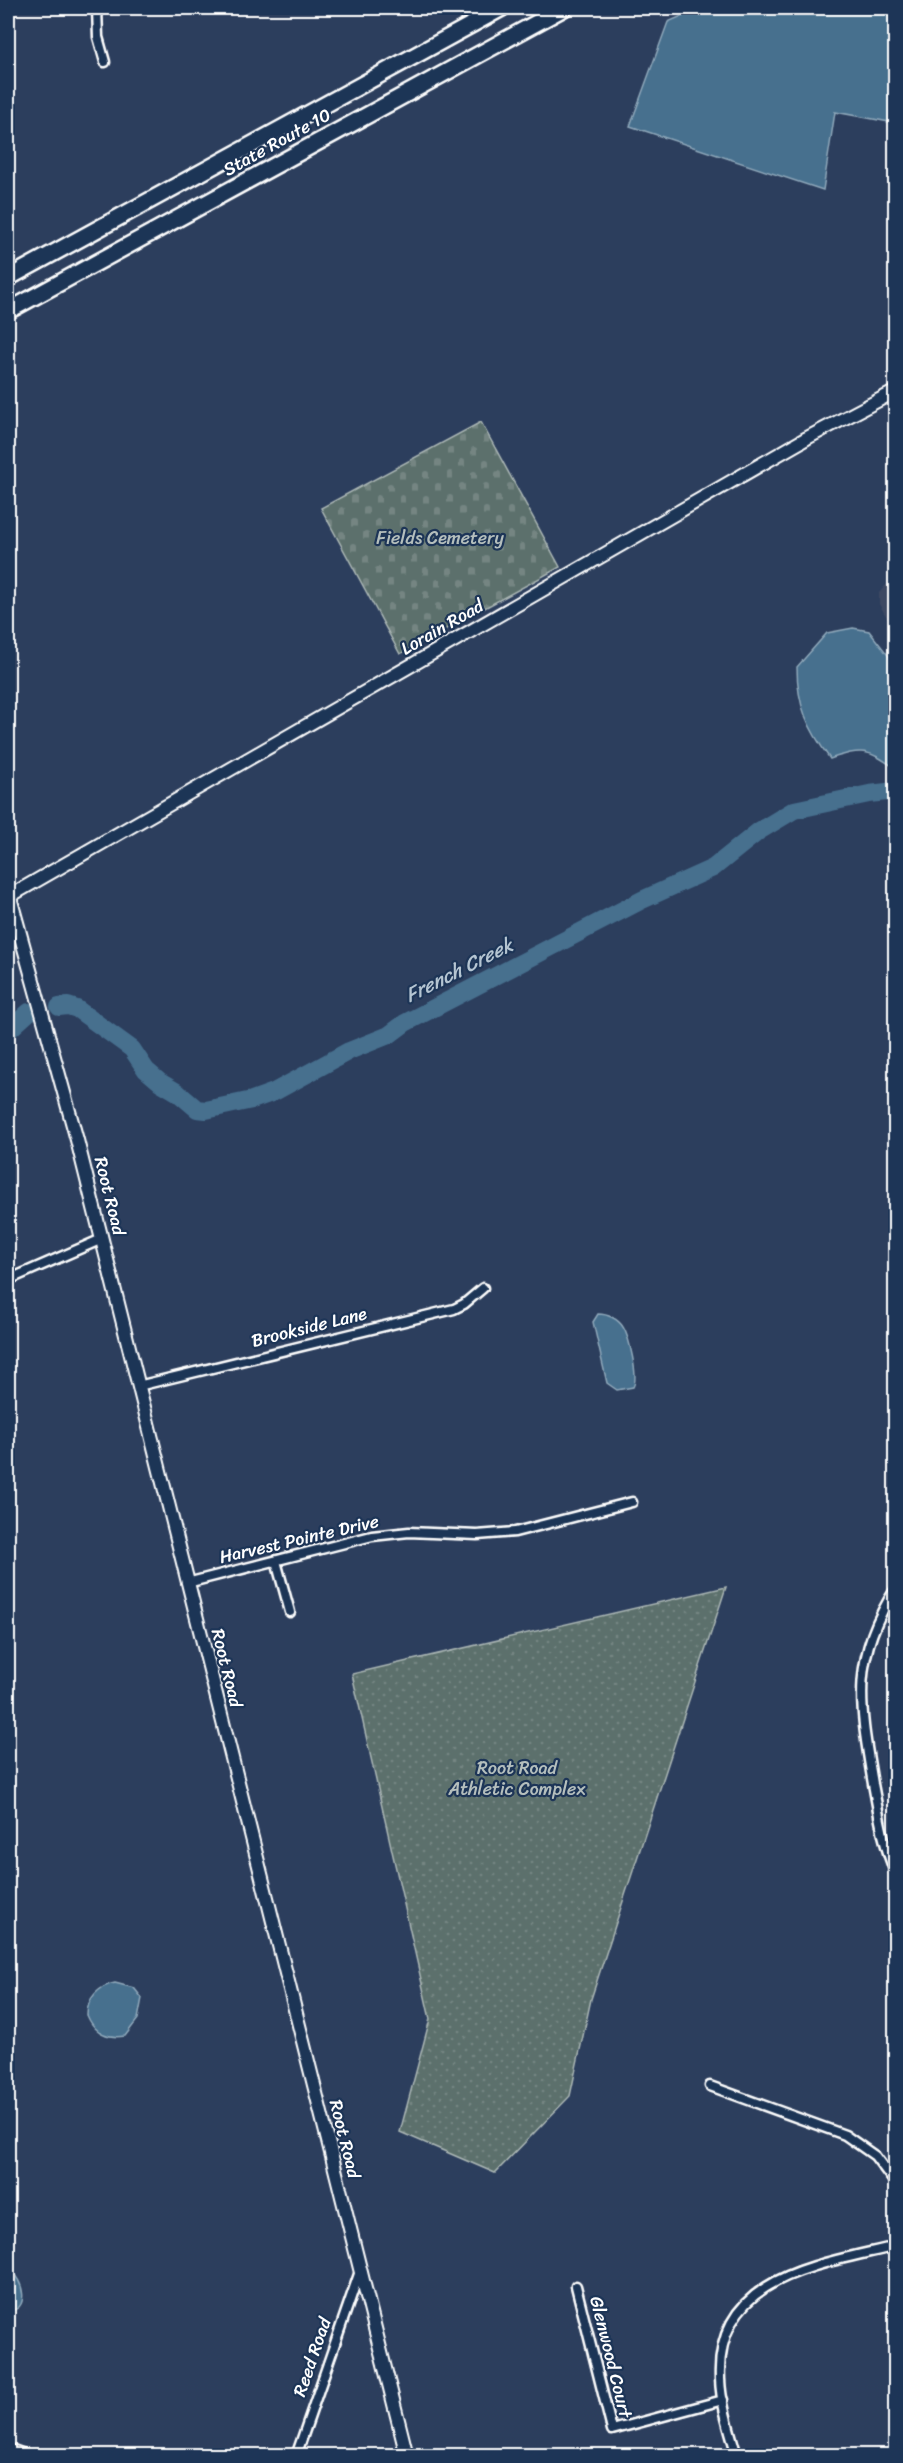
<svg xmlns="http://www.w3.org/2000/svg" width="903" height="2463" font-family="Sriracha,sans-serif">
	<style>
		.built { fill: #3e4964 }
		.cemetery { fill: url(#cemetery-stones); stroke: #adb8b6; stroke-width: 1.5 }
		.park { fill: url(#park-dots); stroke: #adb8b6; stroke-width: 1.5 }
		.water { fill: #466f8e; stroke: #90a9bb; stroke-width: 1.5 }
		.lines { fill: none; stroke-linecap: round; stroke-linejoin: round }
		.river { stroke: #466f8e; stroke-width: 18 }
		.street-casing { stroke: #fff; stroke-width: 13 }
		.secondary-casing { stroke: #fff; stroke-width: 16 }
		.highway-casing { stroke: #fff; stroke-width: 20 }
		.street { stroke: #1d3557; stroke-width: 8 }
		.secondary { stroke: #1d3557; stroke-width: 12 }
		.highway { stroke: #1d3557; stroke-width: 15 }
		.labels { text-anchor: middle; dominant-baseline: central; stroke-width: 4.5; stroke-linejoin: round; paint-order: stroke }
		.street-label { font-size: 18px; fill: #fff; stroke: #1d3557 }
		.park-label { font-size: 18px; fill: #b5bfbd; stroke: #1d3557 }
		.water-label { font-size: 20px; font-style: italic; fill: #b5c5d2; stroke: #1d3557 }
	</style>
	<defs>
		<pattern id="cemetery-stones" width="16" height="16" patternUnits="userSpaceOnUse" patternTransform="scale(1.5)"><rect width="16" height="16" fill="#5b706c"/><path d="M2 7V4a2 2 0 0 1 4 0v3zM10 15v-3a2 2 0 0 1 4 0v3z" fill="#748582"/></pattern>
		<pattern id="park-dots" width="8" height="8" patternUnits="userSpaceOnUse" patternTransform="scale(1.5)"><rect width="8" height="8" fill="#5b706c"/><path d="M2 2h.1M6 6h.1" fill="none" stroke="#748582" stroke-width="1.8" stroke-linecap="round"/></pattern>
	</defs>
	<rect width="100%" height="100%" fill="#2c3e5d"/>
	<filter id="ink" filterUnits="userSpaceOnUse"><feTurbulence type="fractalNoise" baseFrequency=".0167" numOctaves="2"/><feDisplacementMap in="SourceGraphic" scale="12" xChannelSelector="R" yChannelSelector="G"/><feConvolveMatrix kernelMatrix="1 2 1 2 8 2 1 2 1" color-interpolation-filters="sRGB"/></filter>
	<g filter="url(#ink)">
		<polygon class="built" points="895,580 895,631 879,604 879,593 886,585"/>
		<polygon class="cemetery" points="481,422 560,567 400,654 321,508"/>
		<polygon class="park" points="726,1587 591,1999 570,2096 495,2173 400,2132 430,2019 352,1674"/>
		<g class="water">
			<polygon points="700,8 895,8 895,123 835,112 823,190 630,126 668,22"/>
			<path d="M853,628L869,631L895,664V768C867,749 863,748 830,759C808,728 797,706 797,667L827,633Z"/>
			<path d="M598,1314C608,1314 618,1319 623,1327C629,1336 639,1378 633,1387L617,1390L607,1383L593,1322Z"/>
			<path d="M115,1983L134,1988L142,1998L138,2019L125,2036C107,2039 94,2032 87,2015C87,1998 99,1986 115,1983Z"/>
			<path d="M8,2270C25,2278 30,2313 8,2310Z"/>
		</g>
		<g class="lines">
			<g class="river">
				<polyline points="59,1007 68,1006 77,1009 132,1049 146,1070 160,1082 177,1092 197,1109 206,1110 252,1100 274,1092 349,1051 389,1035 405,1023 642,900 713,868 759,831 794,810 869,794 896,791"/>
				<polyline points="8,1031 29,1012"/>
			</g>
			<defs>
				<g id="street">
					<polyline points="97,8 98,37 105,62"/>
					<polyline points="8,1280 102,1239"/>
					<polyline points="138,1386 454,1309 464,1304 483,1288"/>
					<polyline points="276,1561 290,1612"/>
					<polyline points="187,1583 372,1536 409,1532 477,1535 515,1532 632,1502"/>
					<path d="M896,1588C850,1658 860,1707 873,1784C879,1815 883,1845 896,1874"/>
					<polyline points="710,2086 845,2135 875,2156 896,2184"/>
					<polyline points="576,2286 612,2430 723,2400"/>
					<polyline points="8,2448 30,2456"/>
					<polyline points="296,2456 360,2271"/>
					<path d="M737,2456C730,2431 721,2405 720,2379C715,2275 820,2265 896,2246"/>
				</g>
				<g id="secondary">
					<polyline points="8,890 77,1140 407,2456"/>
					<polyline points="8,897 807,438 896,391"/>
				</g>
				<g id="highway">
					<polyline points="8,278 502,8"/>
					<polyline points="8,311 564,8"/>
				</g>
			</defs>
			<use href="#street" class="street-casing"/>
			<use href="#secondary" class="secondary-casing"/>
			<use href="#highway" class="highway-casing"/>
			<use href="#street" class="street"/>
			<use href="#secondary" class="secondary"/>
			<use href="#highway" class="highway"/>
		</g>
	</g>
	<g class="labels">
		<g class="street-label">
			<text transform="translate(277 142) rotate(-29)">State Route 10</text>
			<text transform="translate(442 627) rotate(-30)">Lorain Road</text>
			<text transform="translate(110 1196) rotate(76)">Root Road</text>
			<text transform="translate(309 1327) rotate(-14)">Brookside Lane</text>
			<text transform="translate(299 1539) rotate(-13)">Harvest Pointe Drive</text>
			<text transform="translate(227 1668) rotate(76)">Root Road</text>
			<text transform="translate(345 2139) rotate(76)">Root Road</text>
			<text transform="translate(312 2357) rotate(-71)">Reed Road</text>
			<text transform="translate(611 2357) rotate(76)">Glenwood Court</text>
		</g>
		<g class="park-label">
			<text x="440" y="538">Fields Cemetery</text>
			<text x="517" y="1768">Root Road<tspan x="517" dy="21">Athletic Complex</tspan></text>
		</g>
		<g class="water-label">
			<text transform="translate(459 970) rotate(-27)">French Creek</text>
		</g>
	</g>
	<rect width="903" height="2463" fill="none" stroke="#1d3557" stroke-width="30"/>
	<rect x="15" y="15" width="873" height="2433" fill="none" stroke="#fff" stroke-width="2" filter="url(#ink)"/>
</svg>
